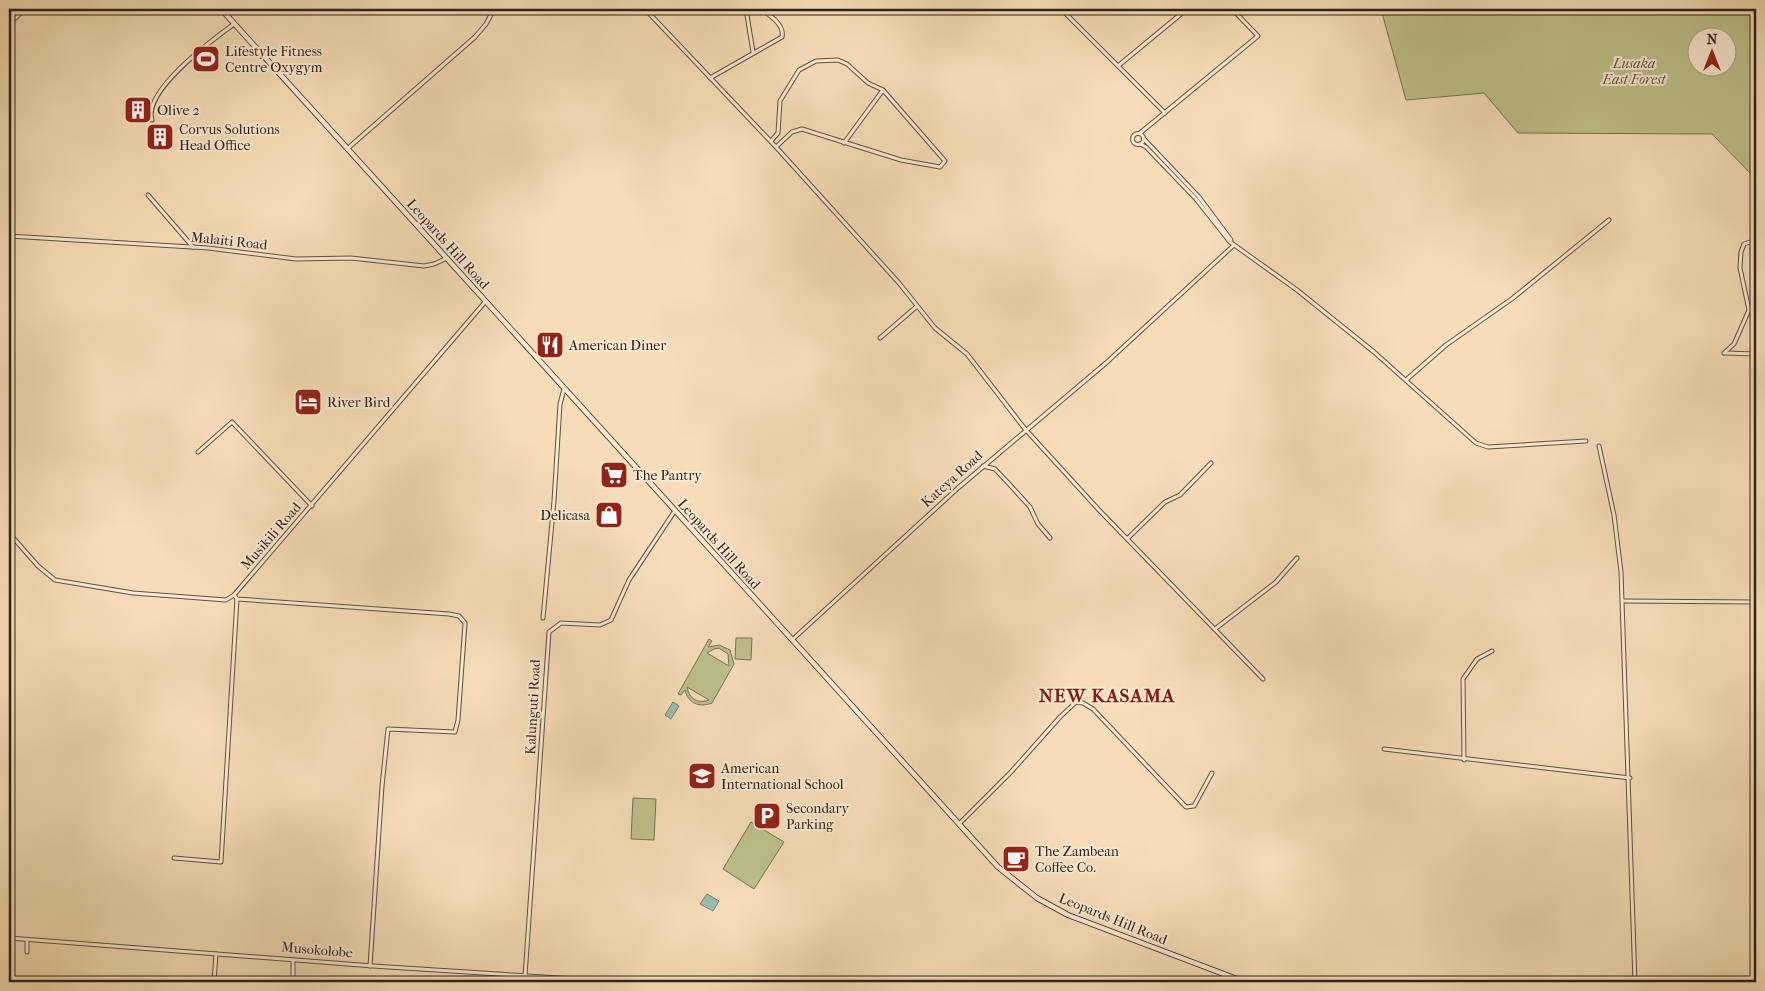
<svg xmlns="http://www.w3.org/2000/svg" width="1765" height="991" font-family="'IM FELL French Canon',serif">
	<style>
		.green { fill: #bec08d; stroke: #767154; fill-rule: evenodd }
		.water { fill: #9dbcae; stroke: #717e73 }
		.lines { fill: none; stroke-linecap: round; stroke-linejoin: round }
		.minor-casing { stroke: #615142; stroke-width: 5 }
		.secondary-casing { stroke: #2f221b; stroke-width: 6 }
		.minor { stroke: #f9e9d1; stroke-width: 3 }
		.secondary { stroke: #f9e9d1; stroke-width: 4.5 }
		.labels { text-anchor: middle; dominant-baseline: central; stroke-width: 4; stroke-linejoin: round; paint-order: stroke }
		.poi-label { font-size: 14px; fill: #2f221b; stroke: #f9e9d1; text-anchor: start }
		.park-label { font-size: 14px; font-style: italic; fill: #5a513d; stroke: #f9e9d1 }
		.street-label { font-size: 14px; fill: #2f221b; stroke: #f9e9d1 }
		.district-label { font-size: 19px; font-weight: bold; letter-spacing: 1px; fill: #7a1f14; stroke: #f9e9d1 }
	</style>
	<rect width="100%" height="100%" fill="#f6ddb8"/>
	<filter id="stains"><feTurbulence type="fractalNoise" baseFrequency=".004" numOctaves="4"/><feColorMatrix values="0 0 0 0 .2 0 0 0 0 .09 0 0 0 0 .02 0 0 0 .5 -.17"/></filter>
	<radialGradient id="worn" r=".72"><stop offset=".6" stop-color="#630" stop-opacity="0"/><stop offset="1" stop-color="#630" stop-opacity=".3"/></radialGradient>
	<g class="green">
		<path d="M1381,9H1756V179L1712,134L1518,133L1484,93L1406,100ZM1698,38H1728V68H1698Z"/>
		<polygon points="736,638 752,638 751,660 735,659"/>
		<path d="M709,639L712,641L708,647L719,645L730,650L734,664L712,703C699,708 688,703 685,690L681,695L678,694ZM719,648L728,654L729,666L707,653L714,649ZM687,687L709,700C698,704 689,699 687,687Z"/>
		<polygon points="633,798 656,799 654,840 631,839"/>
		<polygon points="751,822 784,842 754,889 723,869"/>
	</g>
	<g class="water">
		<polygon points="673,702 679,706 671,719 665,715"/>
		<polygon points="707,894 719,901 713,911 700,904"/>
	</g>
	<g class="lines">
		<defs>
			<g id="minor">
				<polyline points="645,9 776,147 899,283 935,328 967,354 1025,429 1099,510 1263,679"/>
				<polyline points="746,9 753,52"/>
				<polyline points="1069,9 1065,13 1165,113"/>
				<polyline points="9,24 25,9"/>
				<polyline points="1118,66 1187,9"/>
				<path d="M710,78L782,37C785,25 769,14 760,9"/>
				<path d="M152,120C143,91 212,40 234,24"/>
				<polyline points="1140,133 1258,36 1232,9"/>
				<circle cx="1138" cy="139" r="5.5"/>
				<polyline points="1144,139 1199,197 1231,240"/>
				<polyline points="771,141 778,133 780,101 799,70 816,61 838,60 847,64 868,83 883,90 945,161 940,167 901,160 802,129 792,132 776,147"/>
				<polyline points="844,143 883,90"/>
				<polyline points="1140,144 1146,147 1196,199 1230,242 1297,290 1374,352 1476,443 1488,447 1586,441"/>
				<polyline points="347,149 475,37 486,24 494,9"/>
				<polyline points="148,195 193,247"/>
				<polyline points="9,236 208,248 296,259 351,258 424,266 434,264 445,259"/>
				<polyline points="880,338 916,307"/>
				<polyline points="1724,353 1734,344 1749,310 1740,268 1741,252 1744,244 1756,240"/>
				<polyline points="1725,353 1756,354"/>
				<polyline points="1406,380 1446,345 1513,298 1609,220"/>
				<polyline points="1599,446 1614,515 1621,572 1635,982"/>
				<polyline points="198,452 232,422 312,506"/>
				<polyline points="983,466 995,469 1011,486 1030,507 1038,524 1050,538"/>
				<polyline points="9,533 38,566 55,580 133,593 226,600 234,595 485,302"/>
				<polyline points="1128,538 1165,502 1180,495 1211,463"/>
				<polyline points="234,595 237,599 449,614 459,616 465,623 458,720 455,732 388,729 382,786 370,966"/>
				<polyline points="1623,601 1756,602"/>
				<polyline points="543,618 554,501 560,404 564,389"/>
				<polyline points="1215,629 1276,582 1297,558"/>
				<polyline points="792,640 958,488 1106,363 1234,245"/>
				<polyline points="1384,749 1630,778"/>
				<polyline points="1464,760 1463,679 1477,659 1492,651"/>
				<polyline points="959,824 1011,772 1060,717 1076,702 1083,703 1093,709 1186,807 1194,806 1212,773"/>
				<polyline points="174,858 221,862 237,599"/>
				<polyline points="9,938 373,966 623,982"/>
				<polyline points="27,952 27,940"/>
				<polyline points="525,976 549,632 561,623 600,625 611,620 629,580 674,512"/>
				<polyline points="214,982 216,954"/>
				<polyline points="293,982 293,960"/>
				<polyline points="521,982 521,976"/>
			</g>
			<polyline id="secondary" points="221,9 998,867 1037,898 1068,915 1245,982"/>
		</defs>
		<use href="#minor" class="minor-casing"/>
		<use href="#secondary" class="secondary-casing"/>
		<use href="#minor" class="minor"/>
		<use href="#secondary" class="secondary"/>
	</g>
	<defs>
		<symbol id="stadium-square" viewBox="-11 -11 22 22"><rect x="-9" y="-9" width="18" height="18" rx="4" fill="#8f2418" stroke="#f9e9d1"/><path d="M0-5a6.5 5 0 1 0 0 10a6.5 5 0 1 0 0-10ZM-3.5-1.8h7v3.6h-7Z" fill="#fff"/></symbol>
		<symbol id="building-square" viewBox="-11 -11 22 22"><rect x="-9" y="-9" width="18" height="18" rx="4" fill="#8f2418" stroke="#f9e9d1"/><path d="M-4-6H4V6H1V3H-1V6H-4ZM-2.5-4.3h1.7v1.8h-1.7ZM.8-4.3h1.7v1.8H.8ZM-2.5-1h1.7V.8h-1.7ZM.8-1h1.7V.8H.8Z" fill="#fff"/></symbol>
		<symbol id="restaurant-square" viewBox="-11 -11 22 22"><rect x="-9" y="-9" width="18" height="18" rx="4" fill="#8f2418" stroke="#f9e9d1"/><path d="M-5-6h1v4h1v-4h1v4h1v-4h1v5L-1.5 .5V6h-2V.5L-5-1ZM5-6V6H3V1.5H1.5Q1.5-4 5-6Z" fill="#fff"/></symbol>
		<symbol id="hotel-square" viewBox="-11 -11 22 22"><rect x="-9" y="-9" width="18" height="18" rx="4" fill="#8f2418" stroke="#f9e9d1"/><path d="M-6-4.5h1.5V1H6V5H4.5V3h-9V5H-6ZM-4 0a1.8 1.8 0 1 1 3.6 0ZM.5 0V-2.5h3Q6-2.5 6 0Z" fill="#fff"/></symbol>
		<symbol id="supermarket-square" viewBox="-11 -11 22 22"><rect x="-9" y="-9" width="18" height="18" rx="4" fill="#8f2418" stroke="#f9e9d1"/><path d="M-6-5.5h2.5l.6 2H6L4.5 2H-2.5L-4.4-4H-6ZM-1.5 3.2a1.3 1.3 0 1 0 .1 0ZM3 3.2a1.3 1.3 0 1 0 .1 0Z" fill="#fff"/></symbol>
		<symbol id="shop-square" viewBox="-11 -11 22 22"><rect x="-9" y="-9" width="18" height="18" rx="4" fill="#8f2418" stroke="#f9e9d1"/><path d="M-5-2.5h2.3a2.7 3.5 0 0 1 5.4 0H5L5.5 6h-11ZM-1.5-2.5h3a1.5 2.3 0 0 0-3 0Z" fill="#fff"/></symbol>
		<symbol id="school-square" viewBox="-11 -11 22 22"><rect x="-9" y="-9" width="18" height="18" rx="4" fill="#8f2418" stroke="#f9e9d1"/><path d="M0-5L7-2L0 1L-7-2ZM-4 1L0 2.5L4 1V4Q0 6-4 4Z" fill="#fff"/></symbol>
		<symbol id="parking-square" viewBox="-11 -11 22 22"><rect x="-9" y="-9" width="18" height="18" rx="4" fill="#8f2418" stroke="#f9e9d1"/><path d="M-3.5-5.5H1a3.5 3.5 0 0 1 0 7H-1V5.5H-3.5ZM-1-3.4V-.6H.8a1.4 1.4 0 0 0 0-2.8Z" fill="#fff"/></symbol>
		<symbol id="cafe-square" viewBox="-11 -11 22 22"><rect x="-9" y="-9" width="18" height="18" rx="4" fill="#8f2418" stroke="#f9e9d1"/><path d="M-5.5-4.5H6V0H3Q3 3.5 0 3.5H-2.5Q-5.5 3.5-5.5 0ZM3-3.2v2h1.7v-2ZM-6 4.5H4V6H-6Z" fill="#fff"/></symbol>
	</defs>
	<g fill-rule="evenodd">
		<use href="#stadium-square" x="190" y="43" width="32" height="32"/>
		<use href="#building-square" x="122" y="94" width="32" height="32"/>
		<use href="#building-square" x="144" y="121" width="32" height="32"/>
		<use href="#restaurant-square" x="534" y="329" width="32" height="32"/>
		<use href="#hotel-square" x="292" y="386" width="32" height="32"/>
		<use href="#supermarket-square" x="598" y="459" width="32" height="32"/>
		<use href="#shop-square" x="593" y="499" width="32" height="32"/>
		<use href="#school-square" x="686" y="760" width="32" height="32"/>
		<use href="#parking-square" x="751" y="800" width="32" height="32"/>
		<use href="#cafe-square" x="1000" y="843" width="32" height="32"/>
	</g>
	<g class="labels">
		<g class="poi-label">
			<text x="225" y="51">Lifestyle Fitness<tspan x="225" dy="16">Centre Oxygym</tspan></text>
			<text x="157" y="110">Olive 2</text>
			<text x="179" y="129">Corvus Solutions<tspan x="179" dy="16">Head Office</tspan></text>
			<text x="569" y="345">American Diner</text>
			<text x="327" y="402">River Bird</text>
			<text x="633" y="475">The Pantry</text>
			<text x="590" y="515" text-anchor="end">Delicasa</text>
			<text x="721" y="768">American<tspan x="721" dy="16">International School</tspan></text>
			<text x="786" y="808">Secondary<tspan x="786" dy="16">Parking</tspan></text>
			<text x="1035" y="851">The Zambean<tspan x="1035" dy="16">Coffee Co.</tspan></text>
		</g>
		<g class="park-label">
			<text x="1634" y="63">Lusaka<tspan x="1634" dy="16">East Forest</tspan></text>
		</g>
		<g class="street-label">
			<text transform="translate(229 241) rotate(6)">Malaiti Road</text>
			<text transform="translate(448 244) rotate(48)">Leopards Hill Road</text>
			<text transform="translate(952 479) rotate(-42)">Kateya Road</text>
			<text transform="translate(271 536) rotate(-49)">Musikili Road</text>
			<text transform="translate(719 544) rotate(48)">Leopards Hill Road</text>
			<text transform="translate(533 707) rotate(-87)">Kalunguti Road</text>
			<text transform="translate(1113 919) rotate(22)">Leopards Hill Road</text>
			<text transform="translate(317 950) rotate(5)">Musokolobe</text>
		</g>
		<g class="district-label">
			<text x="1107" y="696">NEW KASAMA</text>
		</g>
	</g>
	<rect width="1765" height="991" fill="none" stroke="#f6ddb8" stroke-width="30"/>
	<rect x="10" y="10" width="1745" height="971" fill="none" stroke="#2f221b" stroke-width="2.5"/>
	<rect x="15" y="15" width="1735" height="961" fill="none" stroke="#2f221b"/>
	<g transform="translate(1712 52)"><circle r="24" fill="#f9e9d1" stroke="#a89988"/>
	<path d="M0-4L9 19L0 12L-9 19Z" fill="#8f2418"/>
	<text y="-8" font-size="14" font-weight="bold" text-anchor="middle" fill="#2f221b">N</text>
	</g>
	<rect width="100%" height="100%" filter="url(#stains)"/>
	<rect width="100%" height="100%" fill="url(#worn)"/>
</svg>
